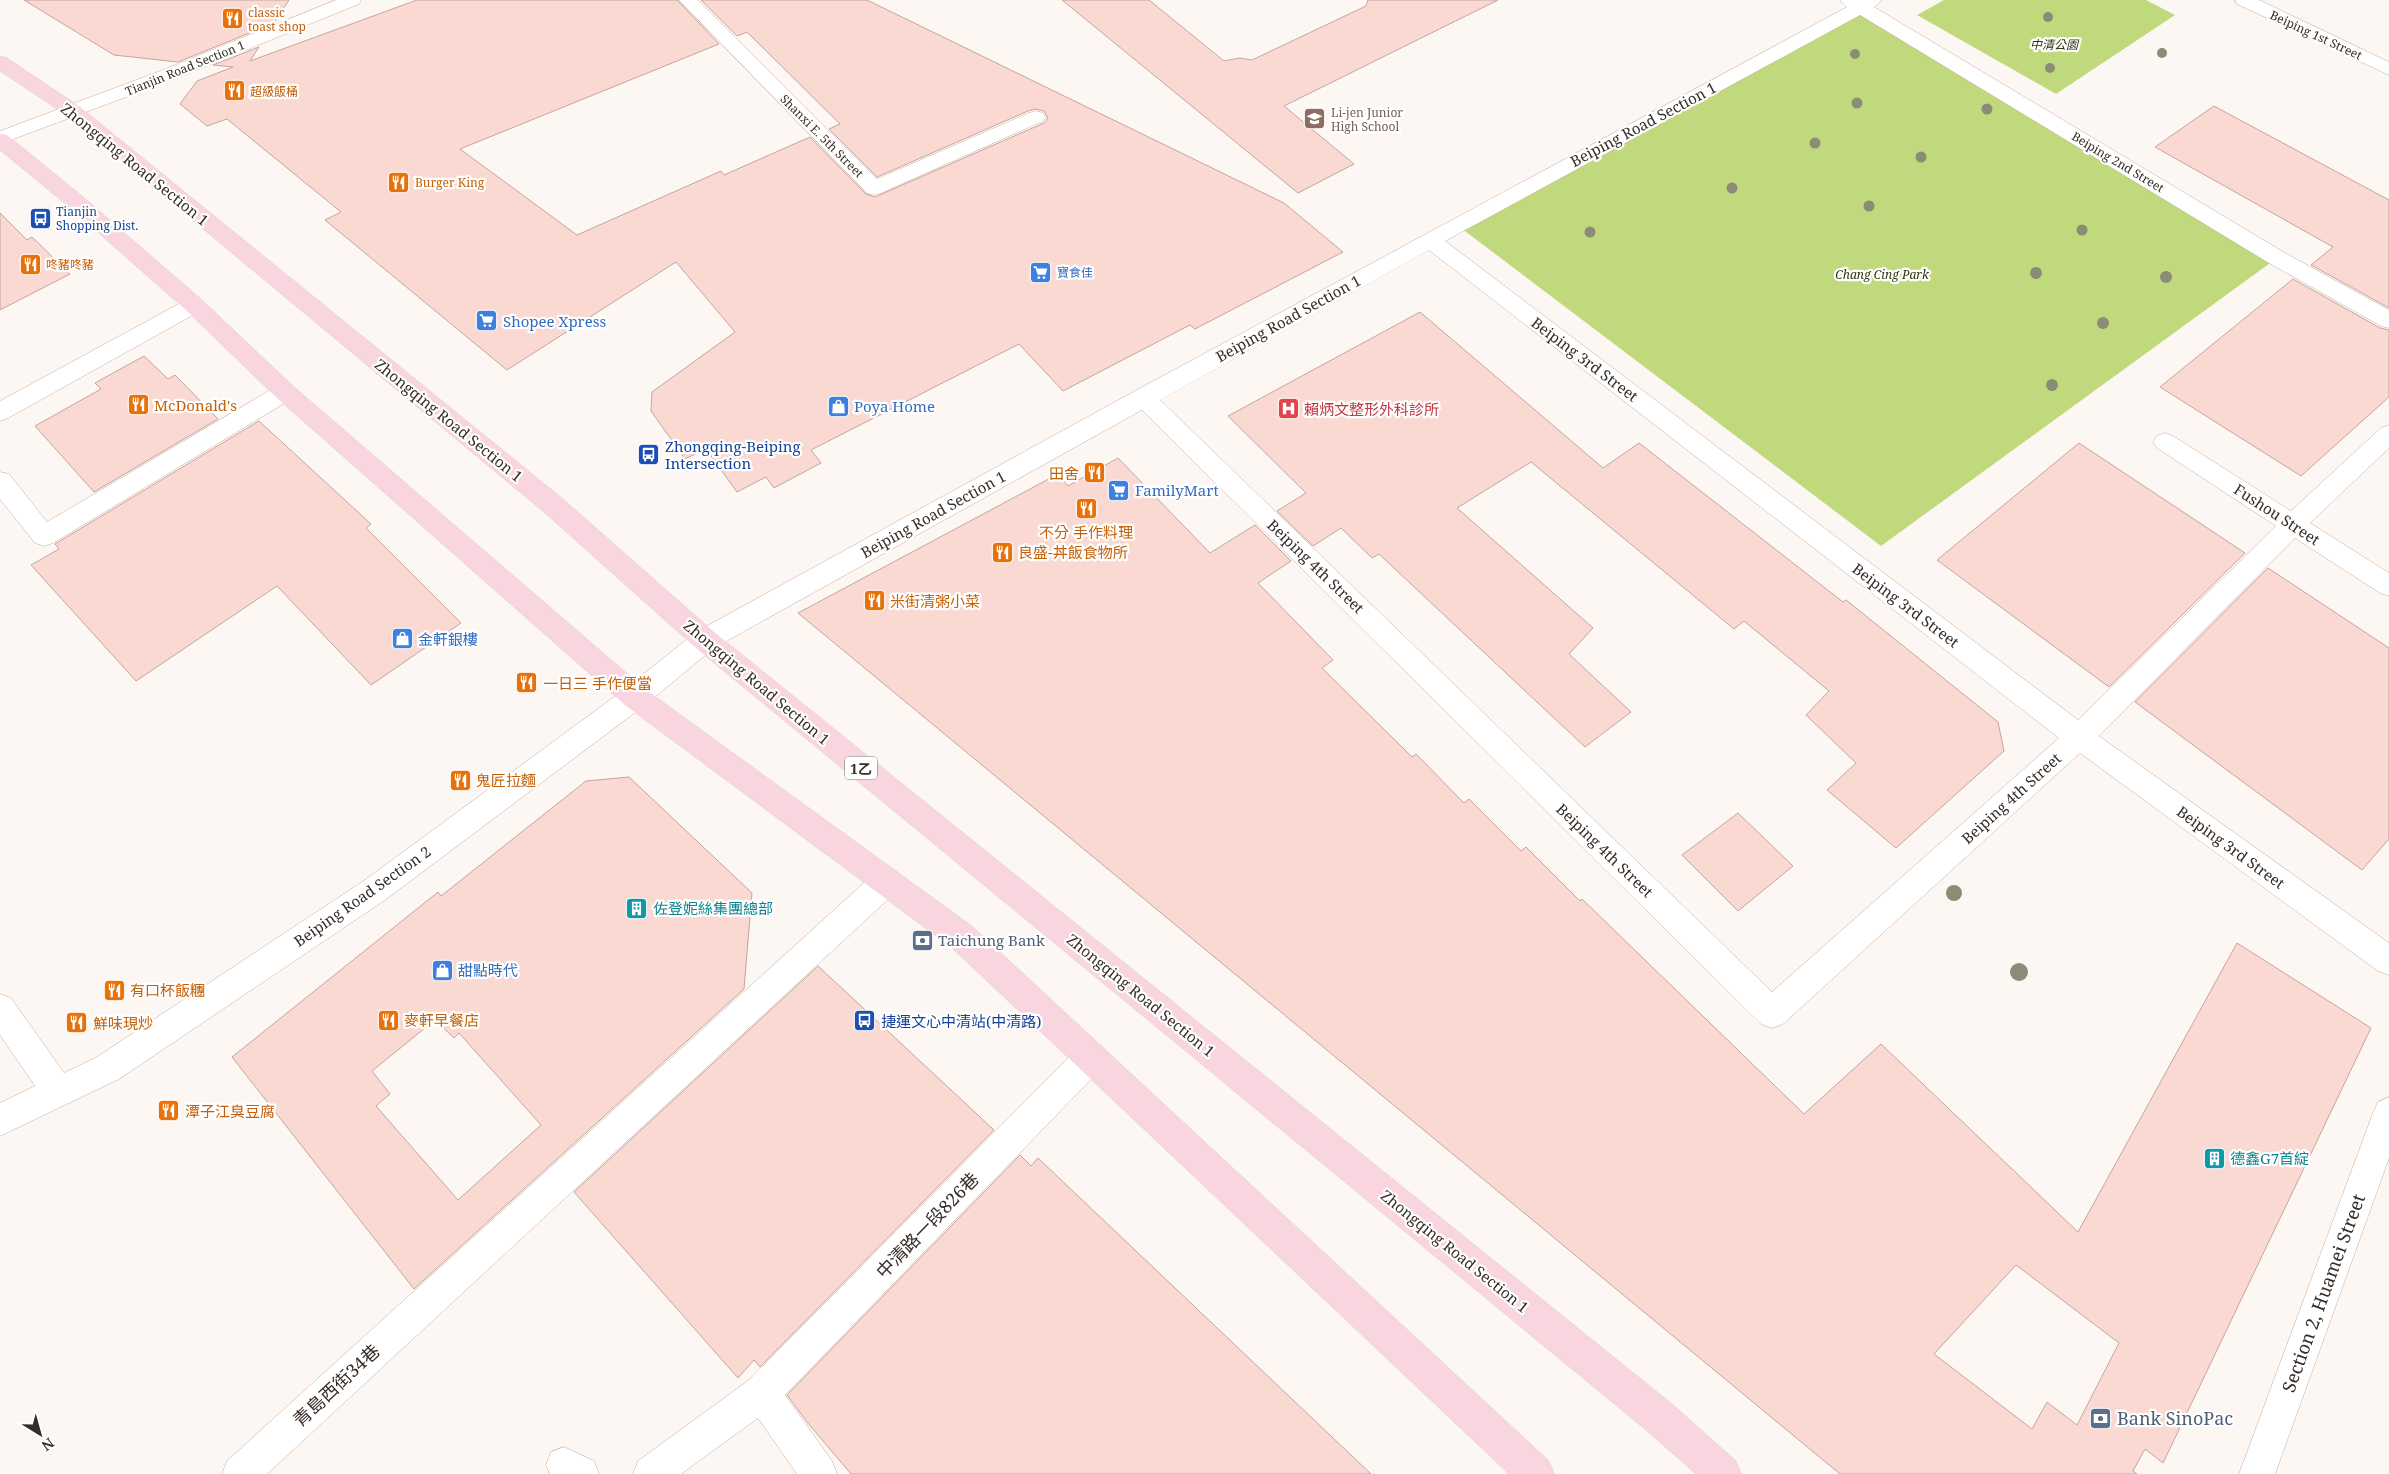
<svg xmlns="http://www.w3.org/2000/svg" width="2389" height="1474" font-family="'Noto Serif','Noto Sans TC',serif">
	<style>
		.green { fill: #c1d97d }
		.building { fill: #f9d9d1; stroke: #c4a59e; fill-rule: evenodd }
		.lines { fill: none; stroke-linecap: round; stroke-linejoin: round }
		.minor-casing { stroke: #c6ab9c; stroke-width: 1 }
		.major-casing { stroke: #d7d5d4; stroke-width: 1 }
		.minor { fill: #fff; fill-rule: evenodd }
		.major { fill: #f9d6df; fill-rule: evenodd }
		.tree { fill: #8b8c76 }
		.labels { text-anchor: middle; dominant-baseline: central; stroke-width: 4.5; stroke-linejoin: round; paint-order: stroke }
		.far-food-label { font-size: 12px; fill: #c56008; stroke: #fff; text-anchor: start }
		.far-street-label { font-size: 12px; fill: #372d27; stroke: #fff }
		.far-park-label { font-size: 12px; font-style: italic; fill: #2d350e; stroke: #fff }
		.far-education-label { font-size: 12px; fill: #785e54; stroke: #fff; text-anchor: start }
		.far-transit-label { font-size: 12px; fill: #164399; stroke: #fff; text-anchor: start }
		.far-shop-label { font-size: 12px; fill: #366cbe; stroke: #fff; text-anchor: start }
		.shield { fill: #fff; stroke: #736c68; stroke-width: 1 }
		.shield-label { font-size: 14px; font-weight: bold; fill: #372d27 }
		.street-label { font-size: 15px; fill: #372d27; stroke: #fff }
		.shop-label { font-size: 15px; fill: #366cbe; stroke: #fff; text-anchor: start }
		.food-label { font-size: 15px; fill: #c56008; stroke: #fff; text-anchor: start }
		.health-label { font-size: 15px; fill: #be3a42; stroke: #fff; text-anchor: start }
		.transit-label { font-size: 15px; fill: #164399; stroke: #fff; text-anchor: start }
		.culture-label { font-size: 15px; fill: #0d838f; stroke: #fff; text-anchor: start }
		.service-label { font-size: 15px; fill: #4e5e75; stroke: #fff; text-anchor: start }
		.near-street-label { font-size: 18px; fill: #372d27; stroke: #fff }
		.near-service-label { font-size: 18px; fill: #4e5e75; stroke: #fff; text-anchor: start }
	</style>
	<rect width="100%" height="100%" fill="#fdf7f4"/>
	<g class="green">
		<polygon points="1944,0 2146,0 2175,15 2056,94 1917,15"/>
		<polygon points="1861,7 2277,258 1881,546 1457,225"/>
	</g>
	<g class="building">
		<polygon points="24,0 289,0 274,23 178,62 114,55"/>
		<polygon points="417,0 677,0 719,44 460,149 577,235 721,171 724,175 810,137 866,194 875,197 1044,123 1048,118 1044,111 1035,109 1028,111 877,177 829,129 840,124 747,32 737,36 701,0 867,0 1284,203 1343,252 1195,329 1190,325 1063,391 1019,344 811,450 821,463 774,488 766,477 737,492 706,449 685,459 651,411 652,392 735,332 676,262 507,370 325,220 341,212 227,119 207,126 180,104 197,81 233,67 213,65 259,47 250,61"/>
		<polygon points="1062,0 1149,0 1224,61 1239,58 1252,60 1366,6 1368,0 1498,0 1284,106 1354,164 1298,193"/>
		<polygon points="2214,106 2389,200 2389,308 2311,265 2333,247 2155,147"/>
		<polygon points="0,213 27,240 32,237 70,274 0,310"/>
		<polygon points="2293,279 2380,328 2389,330 2389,397 2301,476 2160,387"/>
		<polygon points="1420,312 1603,468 1639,443 1843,602 1846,600 1998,722 2004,751 1896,848 1827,790 1856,763 1806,715 1829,691 1744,621 1734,629 1531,462 1457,508 1593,628 1569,654 1631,712 1585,747 1379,554 1372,558 1341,528 1313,546 1277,511 1306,493 1228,416"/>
		<polygon points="144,356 168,379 175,375 218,419 94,492 35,426 101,389 95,383"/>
		<polygon points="259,421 371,524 366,528 461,623 371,685 277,586 136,681 31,565 59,549 55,544"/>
		<polygon points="2079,443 2245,553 2109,687 1937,560"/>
		<path d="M1118,458L1210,553L1255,525L1291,561L1258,583L1333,660L1322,668L1412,757L1416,754L1464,803L1469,799L1521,851L1526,847L1580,901L1582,899L1804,1114L1881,1044L2078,1232L2237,943L2371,1028L2163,1463L2145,1449L2133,1471L2137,1474H1840L798,613L1058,474L1068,486ZM2016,1265L2119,1343L2077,1425L2047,1402L2032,1429L1934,1354Z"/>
		<polygon points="2268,568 2389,648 2389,839 2362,870 2135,702"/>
		<path d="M629,777L752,893L744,989L414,1289L232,1057L438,892L441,896L586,781ZM435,1020L454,1038L459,1033L541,1125L458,1200L376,1106L390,1094L372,1071Z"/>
		<polygon points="1738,813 1793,866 1738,911 1682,855"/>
		<polygon points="818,966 994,1130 760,1367 754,1360 738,1378 574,1192"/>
		<polygon points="1020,1155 1031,1166 1038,1158 1371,1474 851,1474 807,1422 787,1395"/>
	</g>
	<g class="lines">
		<defs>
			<g id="minor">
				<polygon points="336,0 361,0 359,4 177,78 0,144 0,131 163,70"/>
				<polygon points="679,0 698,0 877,179 1029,113 1036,111 1043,113 1046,117 1043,121 881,193 874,195 867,193"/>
				<path d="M1840,0H1882L1874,7L2285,253L2389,310V328L2381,326L2269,263L1860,15L1445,241L2078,720L2276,526L2157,448L2153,442L2157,436L2165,433L2173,436L2291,511L2381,428L2389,425V448L2310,523L2389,573V596L2380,593L2295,538L2099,736L2389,943V975L2378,971L2080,753L1783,1024L1772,1028L1761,1024L1142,410L714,648L645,705L385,900L119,1079L0,1136V1103L35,1086L0,1035V994L11,998L64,1073L97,1057L365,880L625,689L696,632L1135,391L1847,7ZM1429,250L2059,738L1772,992L1160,400Z"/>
				<polygon points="2235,0 2259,0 2389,62 2389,75 2237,4"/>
				<polygon points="194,297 202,300 205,305 202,310 8,418 0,421 0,401 186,300"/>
				<polygon points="285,383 293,386 297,392 293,398 53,543 44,546 35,543 0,499 0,472 9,474 47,522 277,386"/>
				<polygon points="887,868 897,871 902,881 897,891 267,1474 222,1474 227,1461 877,871"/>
				<polygon points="1091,1041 1102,1046 1107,1057 1102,1068 785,1395 832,1461 837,1474 797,1474 758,1418 681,1474 633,1474 638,1461 749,1380 1080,1046"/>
				<polygon points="2389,1097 2389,1158 2275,1474 2239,1474 2373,1113 2378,1102"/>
				<polygon points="564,1447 594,1461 599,1474 550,1474 546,1465 551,1452"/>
			</g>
			<g id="major">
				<polygon points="0,56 7,58 80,107 563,499 714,632 1672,1404 1736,1461 1741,1474 1696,1474 1646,1430 696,648 545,513 66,115 0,71"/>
				<polygon points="0,134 7,135 82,196 202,300 293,386 645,689 973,927 1549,1461 1554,1474 1509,1474 951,947 625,705 277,398 186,310 68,206 0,150"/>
			</g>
		</defs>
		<use href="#minor" class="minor-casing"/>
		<use href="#major" class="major-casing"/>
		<use href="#minor" class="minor"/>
		<use href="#major" class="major"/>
	</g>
	<g class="tree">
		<circle cx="2048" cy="17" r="5"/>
		<circle cx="2162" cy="53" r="5"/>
		<circle cx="1855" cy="54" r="5"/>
		<circle cx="2050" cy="68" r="5"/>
		<circle cx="1857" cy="103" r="5.5"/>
		<circle cx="1987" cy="109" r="5.5"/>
		<circle cx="1815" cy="143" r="5.5"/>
		<circle cx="1921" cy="157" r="5.5"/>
		<circle cx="1732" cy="188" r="5.5"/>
		<circle cx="1869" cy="206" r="5.5"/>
		<circle cx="2082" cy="230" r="5.5"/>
		<circle cx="1590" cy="232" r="5.5"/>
		<circle cx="2036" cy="273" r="6"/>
		<circle cx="2166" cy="277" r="6"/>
		<circle cx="2103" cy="323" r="6"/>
		<circle cx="2052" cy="385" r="6"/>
		<circle cx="1954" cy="893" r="8"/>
		<circle cx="2019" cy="972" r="9"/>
	</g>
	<defs>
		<symbol id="restaurant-square" viewBox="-11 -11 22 22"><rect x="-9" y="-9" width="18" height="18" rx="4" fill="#e8710a" stroke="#fff"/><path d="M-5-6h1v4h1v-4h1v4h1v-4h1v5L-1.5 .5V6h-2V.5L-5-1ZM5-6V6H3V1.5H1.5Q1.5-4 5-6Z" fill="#fff"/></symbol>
		<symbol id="school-square" viewBox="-11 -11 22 22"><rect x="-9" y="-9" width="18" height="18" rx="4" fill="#8d6e63" stroke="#fff"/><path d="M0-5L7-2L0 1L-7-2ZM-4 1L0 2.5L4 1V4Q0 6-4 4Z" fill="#fff"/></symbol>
		<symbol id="bus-square" viewBox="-11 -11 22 22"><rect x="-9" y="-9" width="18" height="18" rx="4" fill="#1a4fb4" stroke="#fff"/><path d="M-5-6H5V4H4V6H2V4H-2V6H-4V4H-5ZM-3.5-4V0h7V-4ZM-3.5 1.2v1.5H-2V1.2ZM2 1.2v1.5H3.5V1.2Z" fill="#fff"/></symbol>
		<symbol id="supermarket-square" viewBox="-11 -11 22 22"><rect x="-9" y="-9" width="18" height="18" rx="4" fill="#3f7fe0" stroke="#fff"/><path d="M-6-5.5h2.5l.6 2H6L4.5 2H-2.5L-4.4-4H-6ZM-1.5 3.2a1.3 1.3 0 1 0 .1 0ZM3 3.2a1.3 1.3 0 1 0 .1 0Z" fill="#fff"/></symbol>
		<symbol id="shop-square" viewBox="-11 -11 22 22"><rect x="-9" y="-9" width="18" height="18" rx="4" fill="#3f7fe0" stroke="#fff"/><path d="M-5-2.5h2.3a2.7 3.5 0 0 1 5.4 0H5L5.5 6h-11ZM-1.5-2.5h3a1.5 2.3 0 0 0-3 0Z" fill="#fff"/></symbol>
		<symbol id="hospital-square" viewBox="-11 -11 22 22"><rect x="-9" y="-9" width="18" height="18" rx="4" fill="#e0444e" stroke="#fff"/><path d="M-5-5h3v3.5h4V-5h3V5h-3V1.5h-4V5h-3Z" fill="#fff"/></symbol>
		<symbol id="building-square" viewBox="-11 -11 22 22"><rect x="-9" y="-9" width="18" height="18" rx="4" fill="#0f9aa8" stroke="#fff"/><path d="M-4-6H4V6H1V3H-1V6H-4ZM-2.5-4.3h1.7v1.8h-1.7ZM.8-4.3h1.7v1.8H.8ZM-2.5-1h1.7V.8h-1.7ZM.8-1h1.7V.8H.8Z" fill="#fff"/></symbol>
		<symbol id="bank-square" viewBox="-11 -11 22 22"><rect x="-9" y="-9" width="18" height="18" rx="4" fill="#5c6f8a" stroke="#fff"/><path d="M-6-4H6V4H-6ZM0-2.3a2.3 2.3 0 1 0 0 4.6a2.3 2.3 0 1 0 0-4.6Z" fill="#fff"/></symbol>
	</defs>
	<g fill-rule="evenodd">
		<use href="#restaurant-square" x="220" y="6" width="25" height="25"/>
		<use href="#restaurant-square" x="222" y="78" width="25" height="25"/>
		<use href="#school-square" x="1302" y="106" width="25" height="25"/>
		<use href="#restaurant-square" x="386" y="170" width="25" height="25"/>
		<use href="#bus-square" x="28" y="206" width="25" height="25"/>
		<use href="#restaurant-square" x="18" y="252" width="25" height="25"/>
		<use href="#supermarket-square" x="1028" y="260" width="25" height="25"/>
		<use href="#supermarket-square" x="474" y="308" width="25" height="25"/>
		<use href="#restaurant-square" x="126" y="392" width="25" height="25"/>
		<use href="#shop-square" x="826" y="394" width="25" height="25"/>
		<use href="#hospital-square" x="1276" y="396" width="25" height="25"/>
		<use href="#bus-square" x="636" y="442" width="25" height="25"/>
		<use href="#restaurant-square" x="1082" y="460" width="25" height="25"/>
		<use href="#supermarket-square" x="1106" y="478" width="25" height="25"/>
		<use href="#restaurant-square" x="1074" y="496" width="25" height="25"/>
		<use href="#restaurant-square" x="990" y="540" width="25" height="25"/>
		<use href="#restaurant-square" x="862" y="588" width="25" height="25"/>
		<use href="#shop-square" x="390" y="626" width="25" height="25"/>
		<use href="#restaurant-square" x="514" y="670" width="25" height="25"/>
		<use href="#restaurant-square" x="448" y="768" width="25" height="25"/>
		<use href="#building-square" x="624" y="896" width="25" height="25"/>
		<use href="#bank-square" x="910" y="928" width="25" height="25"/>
		<use href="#shop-square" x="430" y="958" width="25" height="25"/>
		<use href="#restaurant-square" x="102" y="978" width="25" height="25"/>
		<use href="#restaurant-square" x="376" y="1008" width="25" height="25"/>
		<use href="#bus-square" x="852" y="1008" width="25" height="25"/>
		<use href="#restaurant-square" x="64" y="1010" width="25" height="25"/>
		<use href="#restaurant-square" x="156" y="1098" width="25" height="25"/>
		<use href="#building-square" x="2202" y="1146" width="25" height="25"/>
		<use href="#bank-square" x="2088" y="1406" width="25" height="25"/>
	</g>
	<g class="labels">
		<g class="far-food-label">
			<text x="248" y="12">classic<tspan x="248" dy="14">toast shop</tspan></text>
			<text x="250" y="91">超級飯桶</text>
			<text x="415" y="182">Burger King</text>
			<text x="46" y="264">咚豬咚豬</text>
		</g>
		<g class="far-street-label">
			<text transform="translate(2316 35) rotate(25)">Beiping 1st Street</text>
			<text transform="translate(185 68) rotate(-22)">Tianjin Road Section 1</text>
			<text transform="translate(822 136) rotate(45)">Shanxi E. 5th Street</text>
			<text transform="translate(2118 162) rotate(31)">Beiping 2nd Street</text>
		</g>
		<g class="far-park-label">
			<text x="2054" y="44">中清公園</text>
			<text x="1882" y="274">Chang Cing Park</text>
		</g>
		<g class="far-education-label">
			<text x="1331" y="112">Li-jen Junior<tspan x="1331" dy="14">High School</tspan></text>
		</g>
		<g class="far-transit-label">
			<text x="56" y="211">Tianjin<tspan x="56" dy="14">Shopping Dist.</tspan></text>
		</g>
		<g class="far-shop-label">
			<text x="1057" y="272">寶食佳</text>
		</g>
		<rect class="shield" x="845" y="756.5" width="32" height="23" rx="4"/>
		<g class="shield-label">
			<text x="861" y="768">1乙</text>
		</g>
		<g class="street-label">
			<text transform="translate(1643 124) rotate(-28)">Beiping Road Section 1</text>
			<text transform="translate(135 164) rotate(39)">Zhongqing Road Section 1</text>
			<text transform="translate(1288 318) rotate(-29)">Beiping Road Section 1</text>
			<text transform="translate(1585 359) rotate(37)">Beiping 3rd Street</text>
			<text transform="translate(449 420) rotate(39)">Zhongqing Road Section 1</text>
			<text transform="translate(933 514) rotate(-29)">Beiping Road Section 1</text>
			<text transform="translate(2277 514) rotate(33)">Fushou Street</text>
			<text transform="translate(1316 566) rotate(44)">Beiping 4th Street</text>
			<text transform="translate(1906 605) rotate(37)">Beiping 3rd Street</text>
			<text transform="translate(757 682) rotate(40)">Zhongqing Road Section 1</text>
			<text transform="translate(2011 798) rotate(-42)">Beiping 4th Street</text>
			<text transform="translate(2231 847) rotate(36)">Beiping 3rd Street</text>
			<text transform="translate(1605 850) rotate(44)">Beiping 4th Street</text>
			<text transform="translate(362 896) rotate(-35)">Beiping Road Section 2</text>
			<text transform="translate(1141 995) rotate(39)">Zhongqing Road Section 1</text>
			<text transform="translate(1455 1251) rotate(39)">Zhongqing Road Section 1</text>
		</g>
		<g class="shop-label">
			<text x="503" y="321">Shopee Xpress</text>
			<text x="854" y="406">Poya Home</text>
			<text x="1135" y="490">FamilyMart</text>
			<text x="418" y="639">金軒銀樓</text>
			<text x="458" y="970">甜點時代</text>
		</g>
		<g class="food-label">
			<text x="154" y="405">McDonald's</text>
			<text x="1079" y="473" text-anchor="end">田舍</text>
			<text x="1086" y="532" text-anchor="middle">不分 手作料理</text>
			<text x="1018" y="552">良盛-丼飯食物所</text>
			<text x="890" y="601">米街清粥小菜</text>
			<text x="543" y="683">一日三 手作便當</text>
			<text x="476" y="780">鬼匠拉麵</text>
			<text x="130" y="990">有口杯飯糰</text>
			<text x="404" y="1020">麥軒早餐店</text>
			<text x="93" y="1023">鮮味現炒</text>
			<text x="185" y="1111">潭子江臭豆腐</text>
		</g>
		<g class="health-label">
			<text x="1304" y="409">賴炳文整形外科診所</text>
		</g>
		<g class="transit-label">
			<text x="665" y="446">Zhongqing-Beiping<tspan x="665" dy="17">Intersection</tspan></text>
			<text x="881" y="1021">捷運文心中清站(中清路)</text>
		</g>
		<g class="culture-label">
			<text x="653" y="908">佐登妮絲集團總部</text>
			<text x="2230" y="1158">德鑫G7首綻</text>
		</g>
		<g class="service-label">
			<text x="938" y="940">Taichung Bank</text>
		</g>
		<g class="near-street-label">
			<text transform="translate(927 1225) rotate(-46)">中清路一段826巷</text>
			<text transform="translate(2323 1293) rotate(-70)">Section 2, Huamei Street</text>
			<text transform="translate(336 1385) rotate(-43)">青島西街34巷</text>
		</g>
		<g class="near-service-label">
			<text x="2117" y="1418">Bank SinoPac</text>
		</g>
	</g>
	<g transform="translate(40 1434) rotate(143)" stroke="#ffffff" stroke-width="4" paint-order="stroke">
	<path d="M0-4L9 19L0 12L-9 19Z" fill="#372d27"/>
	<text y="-8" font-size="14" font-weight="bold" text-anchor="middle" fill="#372d27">N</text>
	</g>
</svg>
